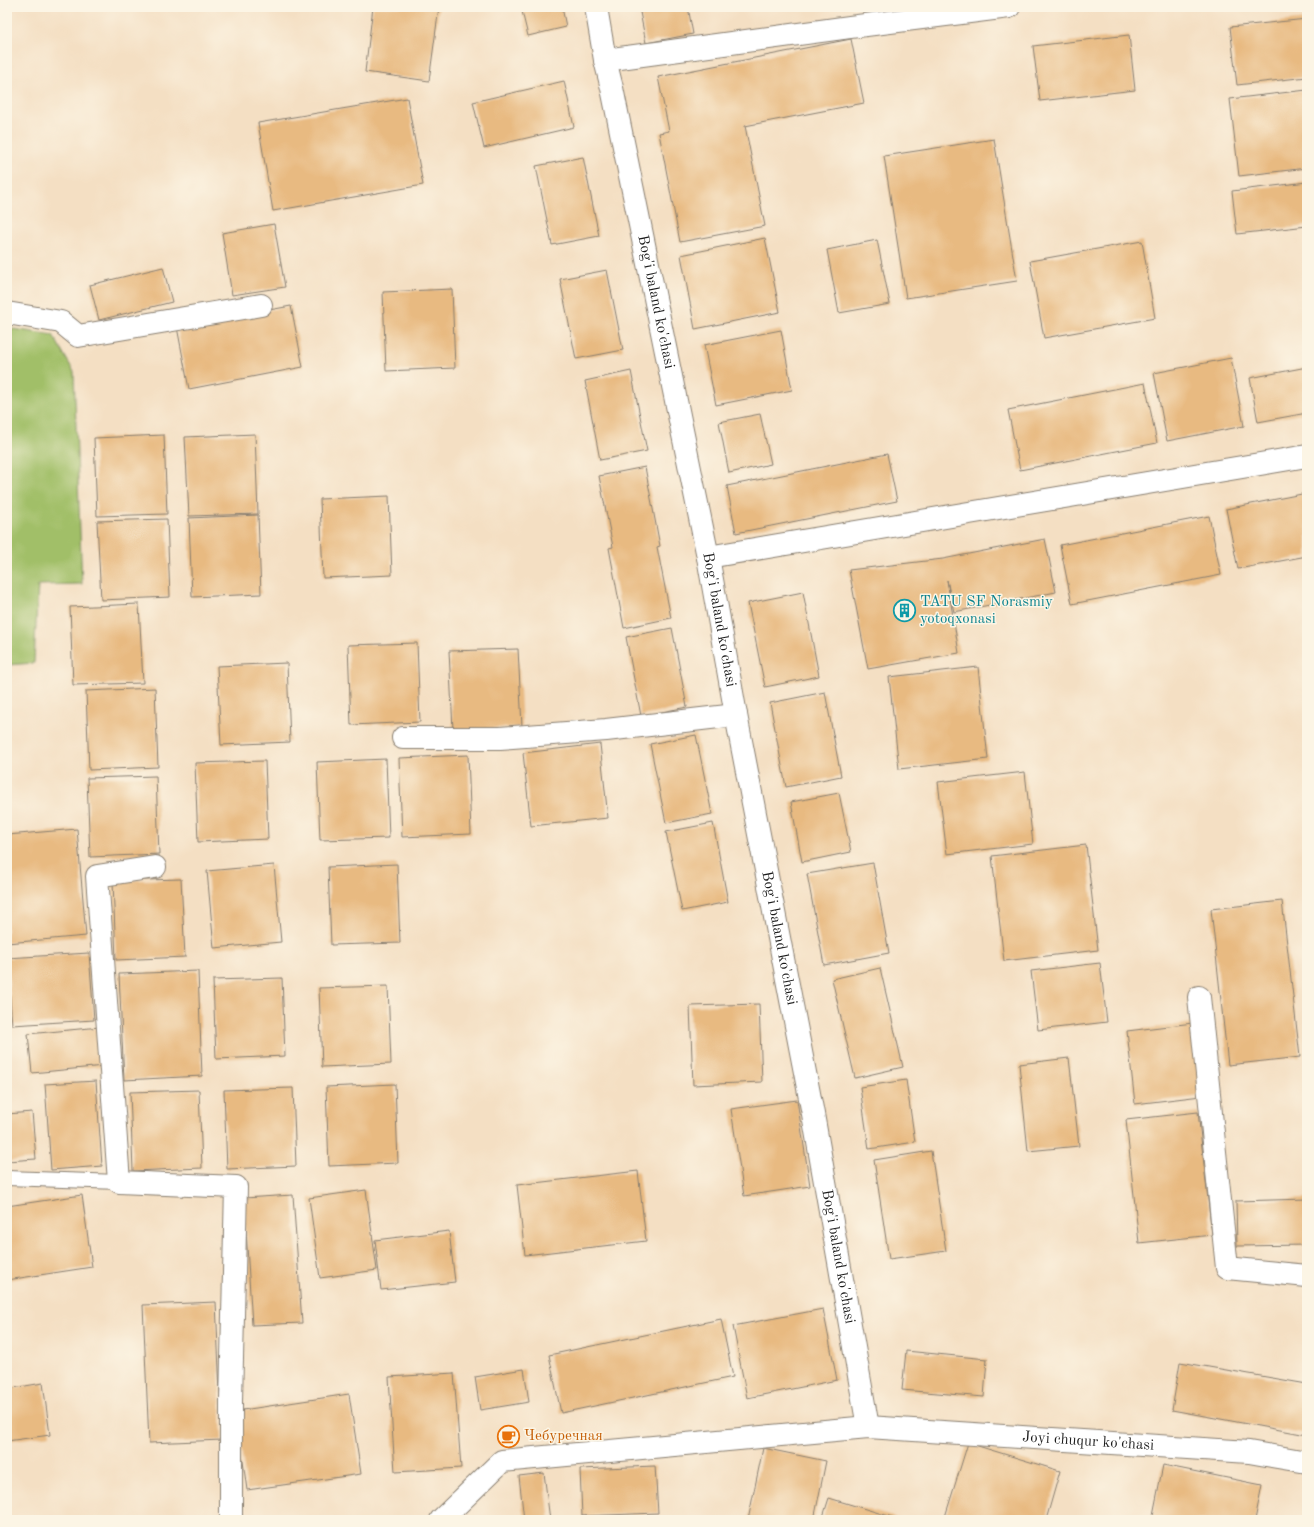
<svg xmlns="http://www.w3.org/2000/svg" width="1314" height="1527" font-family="'Old Standard TT',serif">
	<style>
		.green { fill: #a1bf67; stroke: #5e6e42 }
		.building { fill: #e8ba81 }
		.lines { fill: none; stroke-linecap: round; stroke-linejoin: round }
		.lane-casing { stroke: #887e70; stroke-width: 16 }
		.street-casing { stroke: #887e70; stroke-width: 24 }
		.lane { stroke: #fff; stroke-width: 14 }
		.street { stroke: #fff; stroke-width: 22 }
		.labels { text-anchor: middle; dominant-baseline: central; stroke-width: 3; stroke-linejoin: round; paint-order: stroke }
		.street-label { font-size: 15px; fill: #1c1c1c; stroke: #fcf5e5 }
		.culture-label { font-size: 15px; fill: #0d838f; stroke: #fcf5e5; text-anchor: start }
		.food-label { font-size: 15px; fill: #c56008; stroke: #fcf5e5; text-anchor: start }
	</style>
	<rect width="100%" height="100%" fill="#fcf5e5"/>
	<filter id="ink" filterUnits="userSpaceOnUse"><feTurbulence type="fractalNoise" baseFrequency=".025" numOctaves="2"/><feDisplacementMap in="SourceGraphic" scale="8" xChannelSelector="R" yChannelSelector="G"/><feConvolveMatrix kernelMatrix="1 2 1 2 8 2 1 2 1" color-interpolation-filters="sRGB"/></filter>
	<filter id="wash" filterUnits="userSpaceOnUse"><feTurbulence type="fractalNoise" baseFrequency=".012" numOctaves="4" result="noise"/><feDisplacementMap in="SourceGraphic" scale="16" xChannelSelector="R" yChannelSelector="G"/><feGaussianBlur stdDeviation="0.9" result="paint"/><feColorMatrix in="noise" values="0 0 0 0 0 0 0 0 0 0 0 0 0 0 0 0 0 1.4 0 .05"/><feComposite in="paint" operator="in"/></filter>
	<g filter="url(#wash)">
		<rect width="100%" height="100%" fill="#f4dfc3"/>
		<polygon class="green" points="7,328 53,335 74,372 82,584 38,585 34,663 7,665"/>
		<g id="blocks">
			<g class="building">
				<polygon points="373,7 439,7 429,81 365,72"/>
				<polygon points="521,7 562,7 566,27 528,36"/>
				<polygon points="639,7 688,7 693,34 646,43"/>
				<polygon points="1307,19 1307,77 1237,85 1230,27"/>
				<polygon points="1129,35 1135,90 1040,101 1033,46"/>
				<polygon points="851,39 864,103 745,126 765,226 680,242 659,133 669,131 658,77"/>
				<polygon points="564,81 574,127 484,148 473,102"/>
				<polygon points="1307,90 1307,168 1239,176 1230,99"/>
				<polygon points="407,98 423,185 273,211 258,123"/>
				<polygon points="994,139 1017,281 906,298 884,156"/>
				<polygon points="583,157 599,236 552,245 536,166"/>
				<polygon points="1307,182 1307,226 1237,234 1232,191"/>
				<polygon points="274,224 285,287 232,295 222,233"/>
				<polygon points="765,238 780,312 695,329 681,255"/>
				<polygon points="877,240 890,304 839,313 827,250"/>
				<polygon points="1142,241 1155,318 1044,338 1030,261"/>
				<polygon points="163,267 172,302 99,320 90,285"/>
				<polygon points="607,270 623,350 576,359 560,279"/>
				<polygon points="452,289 455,368 386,371 383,292"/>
				<polygon points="291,306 303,367 189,389 177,327"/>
				<polygon points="781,330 792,390 716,405 704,345"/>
				<polygon points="1231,358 1244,426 1167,441 1154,373"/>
				<polygon points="1307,367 1307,413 1258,422 1250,378"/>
				<polygon points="631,371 647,451 600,460 585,381"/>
				<polygon points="1145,383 1157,443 1020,470 1008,410"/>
				<polygon points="760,414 771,464 729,473 719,422"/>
				<polygon points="255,434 258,514 189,516 185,437"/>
				<polygon points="164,435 167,514 97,516 94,438"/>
				<polygon points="887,454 897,501 736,533 727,486"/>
				<polygon points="645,467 660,546 657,547 671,618 624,628 609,548 613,547 599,476"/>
				<polygon points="1307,493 1307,556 1238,569 1226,509"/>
				<polygon points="389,496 392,575 323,578 320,499"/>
				<polygon points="258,515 261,594 192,597 189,518"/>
				<polygon points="1209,516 1221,575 1072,604 1060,545"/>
				<polygon points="167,519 170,597 101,600 97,521"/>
				<polygon points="1045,539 1056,592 954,612 947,580 959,653 868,669 849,570 943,559"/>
				<polygon points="803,592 819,676 765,687 748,603"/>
				<polygon points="139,604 143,683 73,685 70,607"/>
				<polygon points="672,628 687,707 641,716 626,637"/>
				<polygon points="417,643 420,722 351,725 348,645"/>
				<polygon points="518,649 522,727 453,730 449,651"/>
				<polygon points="287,663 290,742 221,745 217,666"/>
				<polygon points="978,667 988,759 899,769 889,677"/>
				<polygon points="155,688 158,767 89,770 86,691"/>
				<polygon points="825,692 841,776 786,787 770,703"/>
				<polygon points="696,735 712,814 666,823 650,744"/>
				<polygon points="600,744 608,818 531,826 523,753"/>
				<polygon points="468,755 471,834 402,837 399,758"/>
				<polygon points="386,759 389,838 320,840 317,762"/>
				<polygon points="265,761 268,839 198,842 195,763"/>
				<polygon points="1025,772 1033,844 947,854 938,782"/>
				<polygon points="156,776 159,854 90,857 87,778"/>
				<polygon points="839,793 851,852 802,862 791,802"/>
				<polygon points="713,823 728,902 682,911 666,832"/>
				<polygon points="77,829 86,936 7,943 7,835"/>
				<polygon points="1086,845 1098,950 1004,961 992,856"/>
				<polygon points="873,863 889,953 824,965 807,874"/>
				<polygon points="397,864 400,943 331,945 328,867"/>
				<polygon points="274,865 281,942 214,948 207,871"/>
				<polygon points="181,879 185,957 116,960 113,881"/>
				<polygon points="1282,901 1300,1057 1228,1065 1211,909"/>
				<polygon points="89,953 94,1020 12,1025 7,958"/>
				<polygon points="1100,963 1107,1022 1038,1030 1031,971"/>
				<polygon points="880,968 903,1067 855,1078 832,979"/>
				<polygon points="198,971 202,1076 124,1080 119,974"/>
				<polygon points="282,978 285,1056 216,1059 213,980"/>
				<polygon points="388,986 391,1064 322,1067 319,988"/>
				<polygon points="759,1004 762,1082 693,1085 690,1006"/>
				<polygon points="1193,1023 1201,1096 1135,1104 1127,1031"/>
				<polygon points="100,1027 104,1066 32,1073 28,1034"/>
				<polygon points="1069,1058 1079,1146 1028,1151 1019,1064"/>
				<polygon points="906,1080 915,1142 869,1149 860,1087"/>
				<polygon points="96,1081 102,1166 51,1170 45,1084"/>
				<polygon points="395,1084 398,1163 329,1166 326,1087"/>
				<polygon points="293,1088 296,1166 227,1169 224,1090"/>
				<polygon points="199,1090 202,1168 133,1171 130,1092"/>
				<polygon points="797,1100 810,1186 744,1196 731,1109"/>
				<polygon points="32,1112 36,1159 7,1161 7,1114"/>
				<polygon points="1198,1112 1212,1235 1139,1243 1126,1120"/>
				<polygon points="931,1151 946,1251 889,1259 874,1160"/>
				<polygon points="638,1171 646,1241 525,1255 517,1185"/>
				<polygon points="366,1190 377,1270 320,1278 309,1198"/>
				<polygon points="82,1195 92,1267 7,1280 7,1206"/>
				<polygon points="293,1195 302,1323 252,1325 244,1198"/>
				<polygon points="1307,1199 1307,1245 1237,1246 1236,1201"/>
				<polygon points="449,1231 455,1282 381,1290 375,1240"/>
				<polygon points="216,1302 222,1440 149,1443 143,1305"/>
				<polygon points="823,1309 837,1380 747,1398 733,1326"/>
				<polygon points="721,1319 733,1377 561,1413 549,1355"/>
				<polygon points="906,1351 987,1359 984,1397 902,1390"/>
				<polygon points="1180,1362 1307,1384 1307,1435 1172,1410"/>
				<polygon points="524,1369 529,1402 480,1410 475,1377"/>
				<polygon points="454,1373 461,1468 395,1472 389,1377"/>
				<polygon points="43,1383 50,1435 7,1441 7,1389"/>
				<polygon points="349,1394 361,1474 247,1490 236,1411"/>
				<polygon points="968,1443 1060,1471 1046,1520 944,1520"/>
				<polygon points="763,1448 826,1461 814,1520 748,1520"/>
				<polygon points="1163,1465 1262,1485 1255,1520 1152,1520"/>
				<polygon points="655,1466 658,1513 582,1516 580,1469"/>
				<polygon points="544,1473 550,1520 524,1520 519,1476"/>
				<polygon points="829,1498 902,1520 822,1520"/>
			</g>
		</g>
	</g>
	<g filter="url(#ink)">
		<use href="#blocks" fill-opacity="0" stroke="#887e70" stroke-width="1"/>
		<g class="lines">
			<defs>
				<polyline id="lane" points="7,1178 119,1182"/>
				<g id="street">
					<path id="s1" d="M596,7L605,60L612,88L708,557L736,715L813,1114L868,1427"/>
					<polyline points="605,60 850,27 1009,7"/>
					<polyline points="7,313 61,322 78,336 261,305"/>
					<polyline points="708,557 1307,456"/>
					<polyline points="403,738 500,738 606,730 736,715"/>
					<polyline points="155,867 97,876 119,1182 236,1187 231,1401 231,1520"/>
					<polyline points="1199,997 1227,1268 1307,1276"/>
					<path id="s2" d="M441,1520L502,1461L868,1427L1249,1452L1307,1462"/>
				</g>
			</defs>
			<use href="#lane" class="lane-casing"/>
			<use href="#street" class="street-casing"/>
			<use href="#lane" class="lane"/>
			<use href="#street" class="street"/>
		</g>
	</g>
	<defs>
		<symbol id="building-ring" viewBox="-11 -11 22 22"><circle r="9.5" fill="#fcf5e5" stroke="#0f9aa8" stroke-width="1.5"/><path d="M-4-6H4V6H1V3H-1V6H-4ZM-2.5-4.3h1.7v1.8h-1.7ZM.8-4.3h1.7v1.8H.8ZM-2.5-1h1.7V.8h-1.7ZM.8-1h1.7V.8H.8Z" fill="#0f9aa8"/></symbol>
		<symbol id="cafe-ring" viewBox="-11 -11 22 22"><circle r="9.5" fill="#fcf5e5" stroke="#e8710a" stroke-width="1.5"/><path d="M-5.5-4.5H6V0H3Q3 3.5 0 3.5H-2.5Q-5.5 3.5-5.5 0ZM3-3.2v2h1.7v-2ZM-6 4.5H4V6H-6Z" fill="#e8710a"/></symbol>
	</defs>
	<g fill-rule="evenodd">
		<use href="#building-ring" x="892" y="598" width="25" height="25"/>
		<use href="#cafe-ring" x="496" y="1424" width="25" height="25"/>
	</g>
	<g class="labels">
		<g class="street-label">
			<text stroke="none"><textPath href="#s1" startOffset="301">Bog'i baland ko'chasi</textPath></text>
			<text stroke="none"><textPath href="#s1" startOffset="625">Bog'i baland ko'chasi</textPath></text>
			<text stroke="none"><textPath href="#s1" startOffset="949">Bog'i baland ko'chasi</textPath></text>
			<text stroke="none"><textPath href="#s1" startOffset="1273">Bog'i baland ko'chasi</textPath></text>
			<text stroke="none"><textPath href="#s2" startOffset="673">Joyi chuqur ko'chasi</textPath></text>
		</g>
		<g class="culture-label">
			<text x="920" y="602">TATU SF Norasmiy<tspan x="920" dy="17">yotoqxonasi</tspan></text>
		</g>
		<g class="food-label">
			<text x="524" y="1436">Чебуречная</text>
		</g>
	</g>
	<rect width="1314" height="1527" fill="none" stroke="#fcf5e5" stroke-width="24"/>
</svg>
